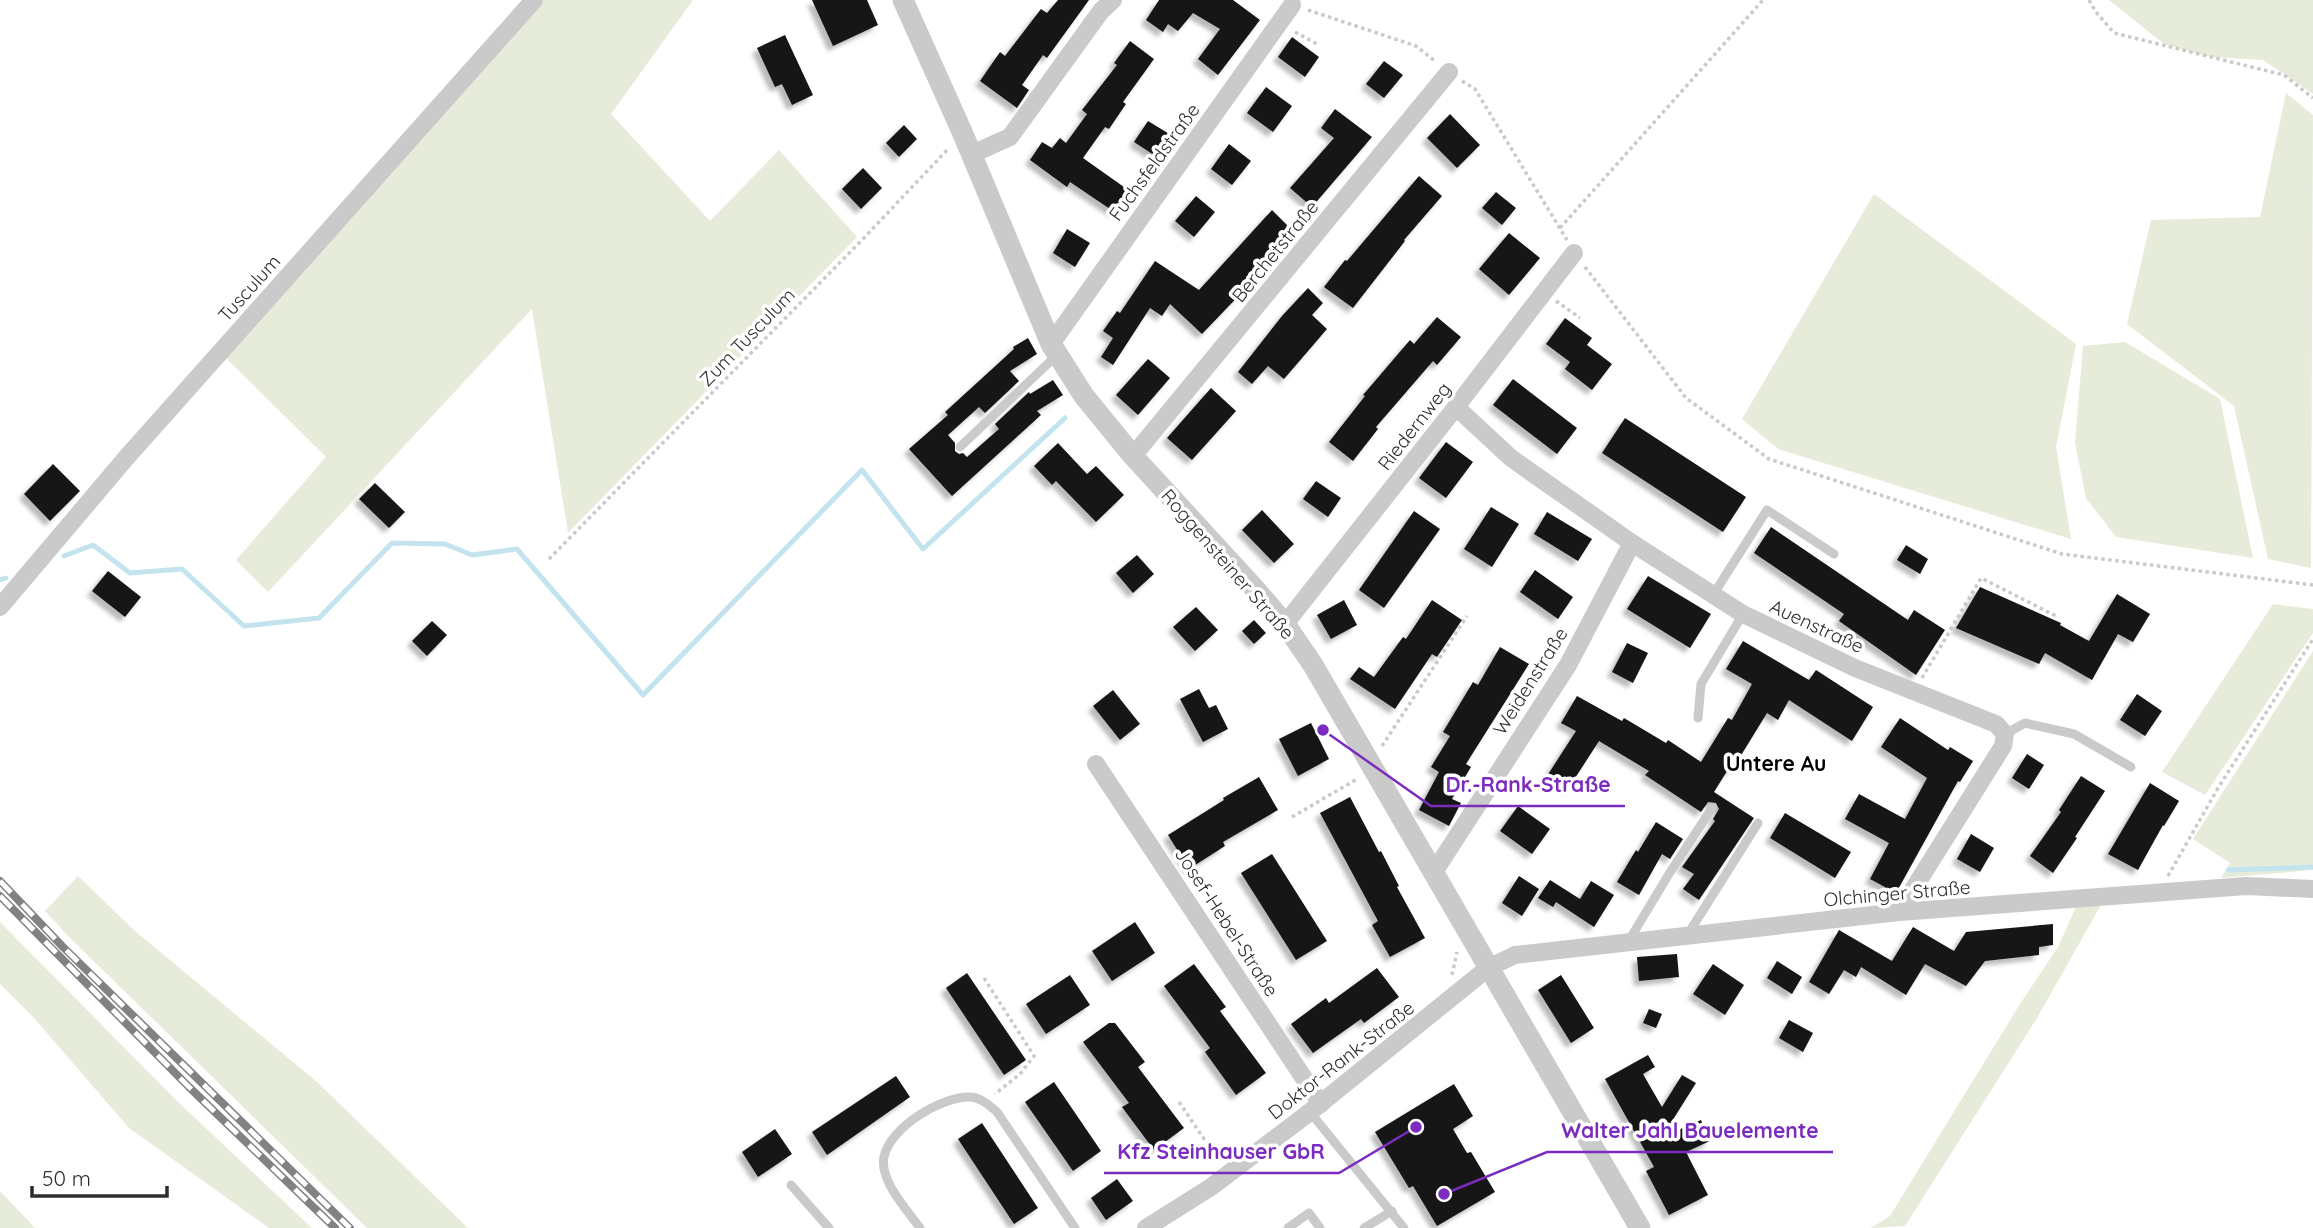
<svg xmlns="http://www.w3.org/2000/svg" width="2313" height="1228" font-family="Quicksand,sans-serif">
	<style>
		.green { fill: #e6ecd9 }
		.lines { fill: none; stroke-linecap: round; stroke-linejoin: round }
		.stream { stroke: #c3e4ee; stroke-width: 5 }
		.building { fill: #141414; filter: url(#shadow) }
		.path { stroke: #cacaca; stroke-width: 3.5; stroke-dasharray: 3.5 3.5; stroke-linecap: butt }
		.service { stroke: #cacaca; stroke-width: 9 }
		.minor { stroke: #cacaca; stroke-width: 18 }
		.tertiary { stroke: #cacaca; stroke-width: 21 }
		.rail-casing { stroke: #828282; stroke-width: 8 }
		.rail { stroke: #fff; stroke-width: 5; stroke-dasharray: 16; stroke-linecap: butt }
		.labels { text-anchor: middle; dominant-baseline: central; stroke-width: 7; stroke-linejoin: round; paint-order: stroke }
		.street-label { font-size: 19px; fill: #2d2d2d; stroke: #fff }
		.neighbourhood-label { font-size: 21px; font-weight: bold; fill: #000; stroke: #fff }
		.leader { fill: none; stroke: #7b2cbf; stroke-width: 2.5 }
		.callout-dot { fill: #7b2cbf; stroke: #fff; stroke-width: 2.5 }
		.callout-label { font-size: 21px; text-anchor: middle; font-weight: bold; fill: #7b2cbf; stroke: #fff; stroke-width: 7; stroke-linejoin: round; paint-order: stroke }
	</style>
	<defs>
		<filter id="shadow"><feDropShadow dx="-5" dy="5" stdDeviation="2" flood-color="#0004"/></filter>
	</defs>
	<rect width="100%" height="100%" fill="#fff"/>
	<g class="green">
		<polygon points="542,0 693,0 611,114 710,221 779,150 857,237 568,533 532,309 268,592 236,560 326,457 225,357"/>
		<polygon points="2109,0 2313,0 2313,94 2263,60 2211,57 2164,44"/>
		<polygon points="2286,93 2313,115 2311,568 2268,559 2234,406 2127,324 2151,220 2260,217"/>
		<polygon points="1874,194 2076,344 2056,447 2071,539 1778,449 1742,419"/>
		<polygon points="2125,342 2220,399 2253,558 2116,537 2086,498 2075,443 2083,346"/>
		<polygon points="2273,604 2313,609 2313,633 2205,795 2162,772"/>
		<polygon points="2313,651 2313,870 2221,878 2230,863 2193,839"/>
		<polygon points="78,876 136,932 316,1081 468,1228 367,1228 70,938 45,911"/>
		<polygon points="2101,905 2037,1018 1905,1226 1871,1228 1890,1216 2020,1004 2058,947 2076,907"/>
		<polygon points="0,922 177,1101 312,1228 269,1228 129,1128 34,1018 0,984"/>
		<polygon points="0,1191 35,1228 0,1228"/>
	</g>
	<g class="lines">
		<g class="stream">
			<polyline points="64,556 93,545 130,573 182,569 244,626 319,618 392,543 445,544 472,555 517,549 643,695 862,470 923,549 1065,418"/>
			<polyline points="0,580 6,578"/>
			<polyline points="2228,870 2313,867"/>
		</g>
	</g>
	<g class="building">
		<polygon points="812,0 867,0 878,25 833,46"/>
		<polygon points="1058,0 1089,0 1047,58 1043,55 1022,85 1029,90 1017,108 980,81 1000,52 1005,56 1041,9 1047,13"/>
		<polygon points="1159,0 1233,0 1260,20 1218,75 1198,59 1220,29 1193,13 1178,31 1168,24 1163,32 1146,20"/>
		<polygon points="785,35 813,95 792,105 782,84 775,87 757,48"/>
		<polygon points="1292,37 1319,57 1305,77 1278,57"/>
		<polygon points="1130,41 1154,59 1123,102 1126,104 1109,129 1105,127 1083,158 1131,192 1116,213 1070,182 1067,187 1030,160 1042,142 1052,148 1060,138 1066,143 1087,114 1082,110 1117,65 1114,63"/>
		<polygon points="1384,61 1403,75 1384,98 1366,84"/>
		<polygon points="1266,87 1292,106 1273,132 1247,113"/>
		<polygon points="1335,109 1372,137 1312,207 1290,188 1334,138 1321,128"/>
		<polygon points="1450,114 1480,145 1457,168 1427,138"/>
		<polygon points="1148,121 1171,135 1157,157 1134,142"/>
		<polygon points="904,125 917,139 899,157 886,143"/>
		<polygon points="1229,144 1251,161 1232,185 1211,169"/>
		<polygon points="863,168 882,188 861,209 842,189"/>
		<polygon points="1419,176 1442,196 1404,240 1405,241 1353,308 1324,287 1345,260 1347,261"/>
		<polygon points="1496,192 1516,208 1502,225 1482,208"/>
		<polygon points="1196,196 1215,212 1194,237 1175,221"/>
		<polygon points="1272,210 1294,232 1247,283 1249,285 1202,334 1170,304 1162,316 1150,308 1113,365 1101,357 1113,338 1103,331 1117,311 1120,313 1155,261 1199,290"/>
		<polygon points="1067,229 1090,243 1075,267 1053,253"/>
		<polygon points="1509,233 1540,258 1509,295 1479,269"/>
		<polygon points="1308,288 1323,303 1312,315 1327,329 1284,379 1268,366 1252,384 1238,372 1282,316"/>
		<polygon points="1437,317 1461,337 1437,365 1433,361 1376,427 1378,429 1353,461 1329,442 1365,396 1363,395 1410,340 1414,344"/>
		<polygon points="1565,318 1592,338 1587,345 1612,364 1592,390 1565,369 1570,362 1546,344"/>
		<polygon points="1028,338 1037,354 1010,371 1019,381 985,413 979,407 948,435 955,443 955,451 959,454 963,453 967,457 999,429 995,424 1029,392 1030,394 1053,380 1063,395 1037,411 1041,415 952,496 909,449 948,415 945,412 1014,349 1013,347"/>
		<polygon points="1148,359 1170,378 1138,415 1116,395"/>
		<polygon points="1513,379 1577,428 1557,454 1493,405"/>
		<polygon points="1211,388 1236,411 1192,460 1167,438"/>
		<polygon points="1625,418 1746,497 1723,532 1602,453"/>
		<polygon points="1446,442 1473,462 1446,498 1419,478"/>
		<polygon points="1058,443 1087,474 1096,466 1124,495 1096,522 1056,481 1052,485 1034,466"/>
		<polygon points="53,464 80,491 50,521 24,494"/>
		<polygon points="1316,481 1341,498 1328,517 1303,499"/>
		<polygon points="375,483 405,512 389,528 359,499"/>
		<polygon points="1491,507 1519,524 1492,567 1464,549"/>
		<polygon points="1262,510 1294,544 1274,563 1242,530"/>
		<polygon points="1414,511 1440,529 1384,608 1359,590"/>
		<polygon points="1547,512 1592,539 1578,561 1534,534"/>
		<polygon points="1771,527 1908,620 1914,610 1945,630 1916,675 1839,621 1844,614 1754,553"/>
		<polygon points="1906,545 1928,559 1920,574 1897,560"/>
		<polygon points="1137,555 1154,574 1133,593 1116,573"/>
		<polygon points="1535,570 1573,597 1558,619 1520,592"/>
		<polygon points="108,571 141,597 125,617 92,591"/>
		<polygon points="1648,576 1711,614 1690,648 1627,609"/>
		<polygon points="1980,587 2061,623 2060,625 2089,641 2117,594 2150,614 2133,642 2118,634 2092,680 2045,653 2039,664 1956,628"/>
		<polygon points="1344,600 1357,625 1331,639 1317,615"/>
		<polygon points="1432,600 1462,620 1437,657 1432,654 1395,709 1350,679 1359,667 1374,677 1403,637 1406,639"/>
		<polygon points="1196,607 1218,630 1195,651 1173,627"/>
		<polygon points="1254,620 1266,633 1254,644 1242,631"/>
		<polygon points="432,621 447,635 427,656 412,641"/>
		<polygon points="1743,641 1809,680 1816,670 1873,707 1852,741 1789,700 1778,720 1767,713 1732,770 1729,768 1714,792 1754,818 1699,900 1683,889 1694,874 1682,867 1715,821 1713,819 1719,809 1716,803 1708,802 1701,812 1645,775 1649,771 1599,741 1568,789 1547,776 1576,731 1561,723 1577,696 1622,721 1624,718 1666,743 1668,740 1701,762 1728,718 1732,720 1752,684 1726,669"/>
		<polygon points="1627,643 1648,653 1633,683 1612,672"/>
		<polygon points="1500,647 1529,664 1466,764 1471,767 1452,799 1461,803 1449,826 1419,810 1439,772 1431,767 1450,736 1443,732 1473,682 1478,685"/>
		<polygon points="1199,689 1209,708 1216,705 1228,729 1203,742 1180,699"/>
		<polygon points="1113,690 1140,724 1120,740 1093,706"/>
		<polygon points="2137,694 2162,711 2145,736 2120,720"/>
		<polygon points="1900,718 1948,750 1950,747 1973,761 1960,782 1958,781 1896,893 1870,879 1889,843 1845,819 1859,794 1905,819 1927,778 1881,747"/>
		<polygon points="1311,723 1329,759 1298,776 1279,739"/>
		<polygon points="2027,754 2044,765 2029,789 2012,778"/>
		<polygon points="2081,776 2105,791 2075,837 2077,838 2053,873 2030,856 2061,812 2059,810"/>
		<polygon points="1259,777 1278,810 1223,842 1225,846 1189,869 1168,835 1224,800 1223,798"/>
		<polygon points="2150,783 2179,801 2164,826 2163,825 2138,870 2108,854"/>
		<polygon points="1350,797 1379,852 1381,851 1399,886 1397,887 1425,938 1390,957 1372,925 1378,921 1320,813"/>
		<polygon points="1518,806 1550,829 1532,854 1500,831"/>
		<polygon points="1785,813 1851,852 1835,878 1770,838"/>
		<polygon points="1656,822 1683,839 1670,859 1662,854 1639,895 1617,882 1636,850 1638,852"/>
		<polygon points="1971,834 1994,848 1980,872 1957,859"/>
		<polygon points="1272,854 1327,941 1296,960 1241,873"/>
		<polygon points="1519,876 1539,889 1522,916 1502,903"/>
		<polygon points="1550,880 1580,899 1591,881 1614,895 1594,927 1556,902 1553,907 1538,898"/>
		<polygon points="1135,922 1155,953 1112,981 1092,951"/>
		<polygon points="2053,924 2053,945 2039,947 2039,955 1985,961 1966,986 1925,964 1906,995 1861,967 1856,977 1844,970 1829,994 1809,982 1839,930 1892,961 1913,927 1954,951 1966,932"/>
		<polygon points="1677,954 1679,977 1639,981 1637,957"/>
		<polygon points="1777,961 1802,977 1792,994 1767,978"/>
		<polygon points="1194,964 1226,1007 1220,1011 1266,1073 1236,1095 1205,1052 1210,1048 1164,986"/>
		<polygon points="1713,964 1744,985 1725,1015 1693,994"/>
		<polygon points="1377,968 1399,997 1364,1023 1361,1019 1313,1053 1291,1024 1326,998 1329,1003"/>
		<polygon points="967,973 1026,1060 1004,1075 946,988"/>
		<polygon points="1070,975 1090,1005 1046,1034 1026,1004"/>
		<polygon points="1561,975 1594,1028 1571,1043 1538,990"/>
		<polygon points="1649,1009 1662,1014 1656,1028 1643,1023"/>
		<polygon points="1789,1020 1813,1033 1803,1052 1779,1038"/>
		<polygon points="1109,1023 1115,1023 1145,1062 1138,1067 1184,1128 1154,1150 1122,1107 1129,1103 1083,1042"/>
		<polygon points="1648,1055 1655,1067 1643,1074 1662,1107 1682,1075 1696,1083 1662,1137 1701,1120 1710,1141 1686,1152 1708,1195 1669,1215 1646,1171 1654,1167 1605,1079"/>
		<polygon points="896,1076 910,1097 827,1155 812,1132"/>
		<polygon points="1054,1082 1101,1151 1073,1171 1025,1102"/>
		<polygon points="1454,1084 1473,1116 1453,1129 1467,1153 1471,1152 1495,1192 1437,1226 1413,1186 1409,1188 1375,1132"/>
		<polygon points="982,1123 1038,1208 1014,1224 958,1139"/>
		<polygon points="775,1129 792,1154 758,1177 742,1152"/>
		<polygon points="1117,1179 1133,1201 1106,1220 1091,1198"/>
	</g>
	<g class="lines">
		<g class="path">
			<polyline points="2089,0 2096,12 2114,33 2284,75 2313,98"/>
			<polyline points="1308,10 1416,46 1436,62"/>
			<polyline points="1295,32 1317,44"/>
			<polyline points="1462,81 1475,89 1567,240"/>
			<polyline points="1560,228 1763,0"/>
			<polyline points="1585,267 1686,398 1769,459 2062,554 2313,585"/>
			<polyline points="1556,301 1580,318"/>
			<polyline points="549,559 861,241 949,148"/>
			<polyline points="1922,678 1981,578 2056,616"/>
			<polyline points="1382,746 1467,616"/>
			<polyline points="1292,817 1357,779"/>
			<polyline points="2168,876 2218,788 2313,639"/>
			<polyline points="1452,975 1457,952"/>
			<polyline points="984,978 1034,1056 1020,1074 995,1094"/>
			<polyline points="1179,1102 1219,1161"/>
		</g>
		<g class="service">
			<polyline points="960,447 1056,356"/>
			<polyline points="1713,595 1767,510 1834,554"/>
			<polyline points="1698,718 1701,684 1743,614"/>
			<polyline points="2005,734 2025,723 2074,734 2131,767"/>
			<polyline points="1688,934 1758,823"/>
			<polyline points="1628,942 1669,874 1712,808"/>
			<polyline points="1310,1112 1404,1228"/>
			<polyline points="791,1185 829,1228"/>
			<path d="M920,1228C907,1210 879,1180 884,1157C890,1127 941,1097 969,1097C980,1097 989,1105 997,1112L1075,1228"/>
			<polyline points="1288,1228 1309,1213 1320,1228"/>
			<polyline points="1364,1228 1392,1211"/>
		</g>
		<g class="minor">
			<polyline points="972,154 1010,137 1101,11 1113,0"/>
			<polyline points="1051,344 1292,5"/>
			<polyline points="1456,407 1511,458 1632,543 1743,614 1855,668 1996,724 2005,734 2003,746 1899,912"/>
			<polyline points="1133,456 1449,72"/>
			<polyline points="0,607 126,458 534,0"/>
			<polyline points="1285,624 1456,407 1574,253"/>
			<polyline points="1096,764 1321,1104"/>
			<polyline points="1434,872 1568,665 1632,543"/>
			<polyline points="1146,1228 1211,1187 1310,1112 1488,968 1515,955 1899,912 2246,886 2313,889"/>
		</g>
		<polyline class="tertiary" points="903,0 963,134 1051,344 1084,396 1133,456 1256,590 1285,624 1313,665 1640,1228"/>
		<defs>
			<g id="rail">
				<polyline points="0,881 63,947 350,1228"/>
				<polyline points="0,896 189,1087 335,1228"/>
			</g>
		</defs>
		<use href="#rail" class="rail-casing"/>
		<use href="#rail" class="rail"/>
	</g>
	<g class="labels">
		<g class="street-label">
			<text transform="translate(1154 162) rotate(-54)">Fuchsfeldstraße</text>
			<text transform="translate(1275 251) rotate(-51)">Berchetstraße</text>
			<text transform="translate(249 288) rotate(-48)">Tusculum</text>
			<text transform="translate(747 337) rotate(-46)">Zum Tusculum</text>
			<text transform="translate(1414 426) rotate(-52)">Riedernweg</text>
			<text transform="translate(1228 564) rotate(49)">Roggensteiner Straße</text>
			<text transform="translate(1817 626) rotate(25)">Auenstraße</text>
			<text transform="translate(1530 681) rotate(-58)">Weidenstraße</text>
			<text transform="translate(1897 893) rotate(-5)">Olchinger Straße</text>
			<text transform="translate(1227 922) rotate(57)">Josef-Hebel-Straße</text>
			<text transform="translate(1341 1060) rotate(-38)">Doktor-Rank-Straße</text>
		</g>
		<g class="neighbourhood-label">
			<text x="1776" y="763">Untere Au</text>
		</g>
	</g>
	<path class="leader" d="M1323 730L1431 806H1625M1444 1194L1547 1152H1833M1416 1127L1339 1173H1104"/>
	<g class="callout-dot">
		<circle cx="1323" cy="730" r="7"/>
		<circle cx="1444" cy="1194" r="7"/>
		<circle cx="1416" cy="1127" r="7"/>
	</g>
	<g class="callout-label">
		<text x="1528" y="792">Dr.-Rank-Straße</text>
		<text x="1690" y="1138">Walter Jahl Bauelemente</text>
		<text x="1221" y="1159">Kfz Steinhauser GbR</text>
	</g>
	<path d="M32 1186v10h135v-10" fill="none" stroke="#2d2d2d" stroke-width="3.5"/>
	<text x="42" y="1186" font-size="21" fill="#2d2d2d" stroke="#ffffff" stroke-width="5" paint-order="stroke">50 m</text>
</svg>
